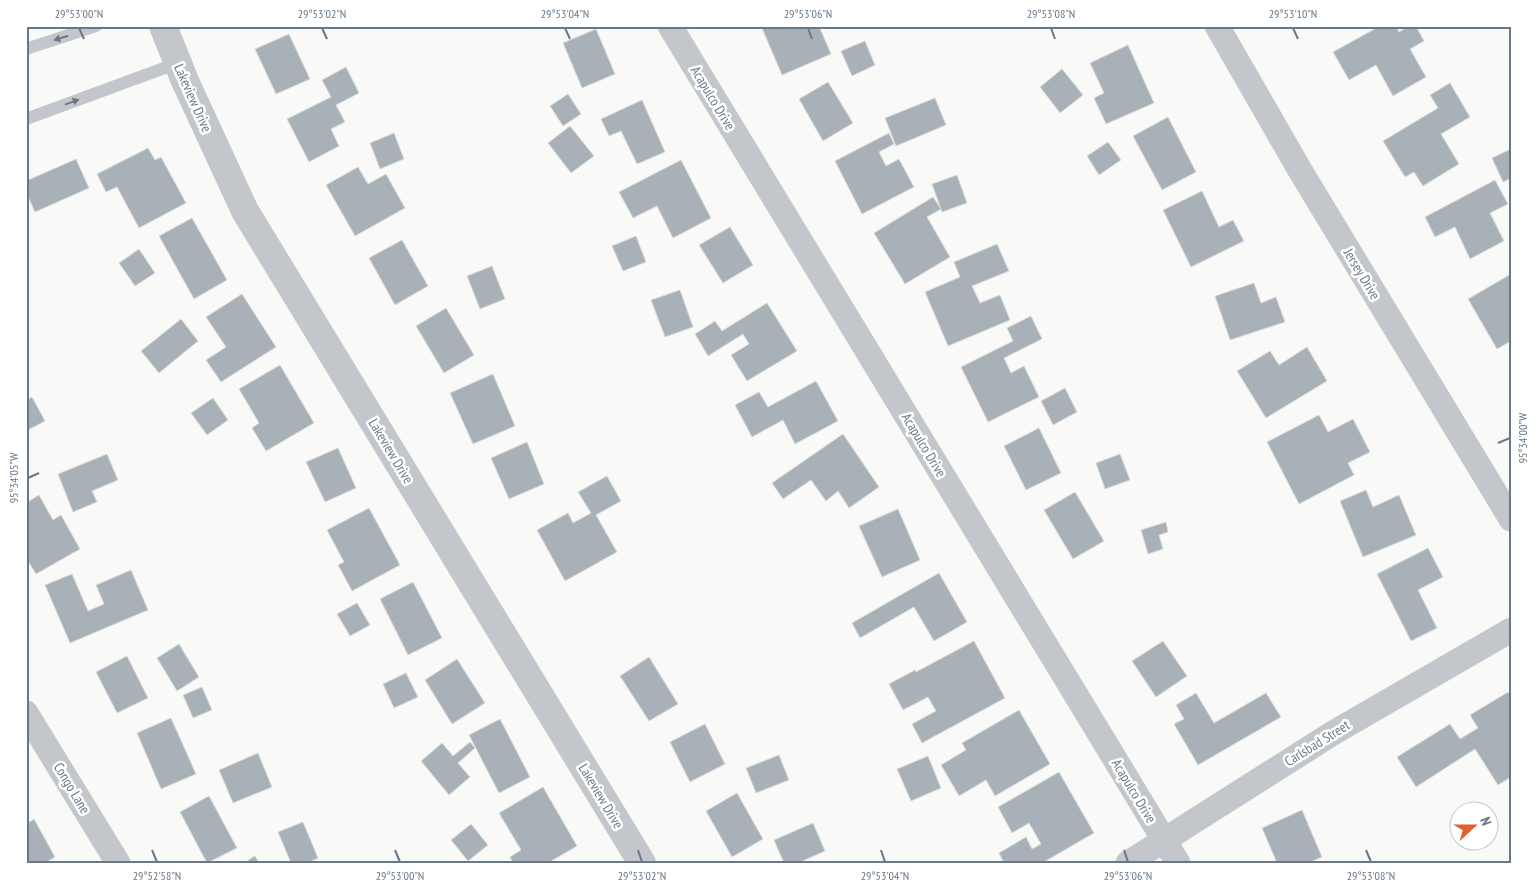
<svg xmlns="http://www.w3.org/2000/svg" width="1537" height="889" font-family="'PT Sans Narrow',sans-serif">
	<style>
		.building { fill: #a9b1b8; stroke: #dbdbd9 }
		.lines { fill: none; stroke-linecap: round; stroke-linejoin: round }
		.service { stroke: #c3c6ca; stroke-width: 12 }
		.minor { stroke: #c3c6ca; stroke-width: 25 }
		.tertiary { stroke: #c3c6ca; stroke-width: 28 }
		.oneway { fill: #697887 }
		.ticks { fill: none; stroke: #697887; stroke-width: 2 }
		.labels { text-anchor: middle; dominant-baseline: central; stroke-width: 5; stroke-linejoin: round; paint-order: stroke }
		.street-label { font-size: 14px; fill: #697887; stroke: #fff }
		.neatline { fill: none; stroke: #697887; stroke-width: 2 }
		.ticks-label { font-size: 12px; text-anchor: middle; fill: #697887 }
	</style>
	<rect width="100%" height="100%" fill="#f9f9f7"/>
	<g class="building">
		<polygon points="761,26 819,26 831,54 782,75"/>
		<polygon points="1380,26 1396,26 1399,32 1409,26 1416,26 1424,41 1410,49 1426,77 1393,96 1376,65 1349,80 1333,52"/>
		<polygon points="596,29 615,74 582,88 563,43"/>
		<polygon points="289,34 310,79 276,94 255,49"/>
		<polygon points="865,41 875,65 852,76 841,51"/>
		<polygon points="1128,45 1154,103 1106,124 1094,98 1104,93 1090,63"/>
		<polygon points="346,67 359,93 336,105 345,122 331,129 339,146 309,162 287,119 331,97 322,80"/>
		<polygon points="1062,69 1083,95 1060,113 1040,87"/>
		<polygon points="828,82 853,123 823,141 799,99"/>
		<polygon points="1450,83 1470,117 1441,134 1459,164 1423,186 1414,172 1405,177 1383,141 1438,108 1430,95"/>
		<polygon points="568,94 581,114 563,126 550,106"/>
		<polygon points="935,98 946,125 896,146 885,118"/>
		<polygon points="642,100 665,152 637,164 621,131 609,136 601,119"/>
		<polygon points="1168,117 1196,172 1162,190 1133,136"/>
		<polygon points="570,126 594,156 571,173 548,143"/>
		<polygon points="394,133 404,159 380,169 370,143"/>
		<polygon points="889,133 894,144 879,152 886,166 899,159 914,187 862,214 835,161"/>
		<polygon points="1108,142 1121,160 1099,175 1087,156"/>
		<polygon points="148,148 155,160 161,157 186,203 139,228 117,187 106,192 97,174"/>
		<polygon points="1511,149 1511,178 1503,182 1492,158"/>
		<polygon points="76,159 89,188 35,212 26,192 26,181"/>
		<polygon points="681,160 711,218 673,238 657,206 633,218 619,192"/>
		<polygon points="358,167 368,184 386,174 405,208 355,236 326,185"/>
		<polygon points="957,175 967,203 942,212 932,184"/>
		<polygon points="1495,180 1508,204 1490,213 1504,241 1470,259 1455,227 1435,237 1425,217"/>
		<polygon points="1202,191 1219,227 1233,220 1244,241 1191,267 1163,210"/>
		<polygon points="933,197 941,209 927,217 950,257 905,284 874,233"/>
		<polygon points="192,218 227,280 194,299 159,236"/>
		<polygon points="730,227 753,265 723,283 699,245"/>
		<polygon points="636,236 646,262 623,271 612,246"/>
		<polygon points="402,240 428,286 395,305 369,258"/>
		<polygon points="997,244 1009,271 972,286 980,303 1000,295 1010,320 948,346 925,292 960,277 954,262"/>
		<polygon points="139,249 155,273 135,286 119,263"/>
		<polygon points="492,266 505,299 480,309 467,276"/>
		<polygon points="1511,274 1511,341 1497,349 1468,299"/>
		<polygon points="1254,283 1261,303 1276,297 1285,322 1230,340 1215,296"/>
		<polygon points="680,290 693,327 665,337 651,300"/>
		<polygon points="242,294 276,347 221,382 206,360 226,347 206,317"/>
		<polygon points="767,303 797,351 747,381 731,355 749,344 743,334 708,356 695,334 715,321 722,331"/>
		<polygon points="446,308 474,355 444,373 416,326"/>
		<polygon points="1031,316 1042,339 1004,358 1011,373 1024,366 1039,397 988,422 961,367 1013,341 1007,328"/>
		<polygon points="181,319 198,341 159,373 141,351"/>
		<polygon points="1307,347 1327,381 1266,418 1237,371 1270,351 1279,365"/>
		<polygon points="280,365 314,423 266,451 252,428 259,423 239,389"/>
		<polygon points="493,374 515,426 473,444 450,393"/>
		<polygon points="816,381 838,421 795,444 783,420 752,437 735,405 759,392 768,407"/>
		<polygon points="1065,388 1077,412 1053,425 1041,401"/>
		<polygon points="32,397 45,421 26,431 26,401"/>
		<polygon points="213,398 228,420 207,435 191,413"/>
		<polygon points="1319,415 1328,432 1353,419 1370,452 1348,463 1354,475 1299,504 1267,442"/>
		<polygon points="1039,428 1061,473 1026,490 1004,446"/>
		<polygon points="843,434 879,487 849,508 838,491 826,501 811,480 783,499 772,483"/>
		<polygon points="527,442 544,484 509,499 491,458"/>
		<polygon points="338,448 356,488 325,502 306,462"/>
		<polygon points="107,454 118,480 92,491 97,502 73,512 58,474"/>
		<polygon points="1120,454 1130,480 1105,489 1096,463"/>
		<polygon points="607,476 621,501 596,515 617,552 565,581 537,530 568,513 573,523 591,513 578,492"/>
		<polygon points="1366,490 1373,507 1399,495 1416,535 1363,557 1340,501"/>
		<polygon points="1075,492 1104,541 1073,559 1044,510"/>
		<polygon points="39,495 53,520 61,515 80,549 36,574 26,558 26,503"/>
		<polygon points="369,508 400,565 352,591 338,565 344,562 327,530"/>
		<polygon points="898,509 920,560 882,577 859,526"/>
		<polygon points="1166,522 1168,532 1159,535 1163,549 1148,554 1141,530"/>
		<polygon points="1428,548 1443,577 1418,590 1437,628 1411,641 1377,574"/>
		<polygon points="131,570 148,610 70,643 45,585 72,574 88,611 104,604 96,585"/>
		<polygon points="939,573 967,622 934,641 914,607 860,638 852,623"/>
		<polygon points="413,582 442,638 408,655 380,599"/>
		<polygon points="357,603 370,625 350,636 337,614"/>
		<polygon points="974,641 1005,698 922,743 912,724 936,711 928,697 903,710 889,684 915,670 916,672"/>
		<polygon points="1163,641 1187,676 1156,697 1132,661"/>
		<polygon points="179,644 199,677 177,691 157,658"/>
		<polygon points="127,656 148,698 117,713 96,672"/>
		<polygon points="649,657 678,704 649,721 620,676"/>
		<polygon points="457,659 485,703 452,724 425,680"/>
		<polygon points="406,673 418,697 394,708 383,684"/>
		<polygon points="202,687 212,710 193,718 183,695"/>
		<polygon points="1508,692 1511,697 1511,777 1498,785 1475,749 1416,787 1397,757 1450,724 1460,739 1478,728 1470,715"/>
		<polygon points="1196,693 1214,723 1266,693 1281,717 1198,765 1174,724 1184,719 1176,705"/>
		<polygon points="1019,710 1050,764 995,796 986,780 959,796 941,765 966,750 962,743"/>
		<polygon points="171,718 196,774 161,789 137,733"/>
		<polygon points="500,719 530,777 499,793 469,735"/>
		<polygon points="705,724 725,764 690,782 670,742"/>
		<polygon points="470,742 475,748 458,763 470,777 449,795 421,761 442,743 453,756"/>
		<polygon points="258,753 272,787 233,803 219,770"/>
		<polygon points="779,755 789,780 756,793 746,768"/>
		<polygon points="928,756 941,788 911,801 897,769"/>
		<polygon points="1059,772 1094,833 1042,863 1004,863 999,853 1026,837 1032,849 1041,844 1029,823 1012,833 998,807"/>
		<polygon points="543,787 577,846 548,863 513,863 510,857 521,850 499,813"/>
		<polygon points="737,793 763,839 732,857 706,811"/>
		<polygon points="209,796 237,848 207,863 180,812"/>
		<polygon points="1302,810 1322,857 1308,863 1277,863 1262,828"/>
		<polygon points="34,819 55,857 45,863 26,863 26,824"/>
		<polygon points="303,822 318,858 307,863 291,863 278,832"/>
		<polygon points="813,823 825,851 798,863 784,863 774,840"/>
		<polygon points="471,824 488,845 468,861 451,840"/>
		<polygon points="255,856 259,863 244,863"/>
	</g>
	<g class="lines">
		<g class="service">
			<polyline points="26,49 96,26"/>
			<polyline points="26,119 178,63"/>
		</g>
		<g class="minor">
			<polyline points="670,26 1178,863"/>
			<polyline points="1217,26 1301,172 1511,519"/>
			<polyline points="26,713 118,863"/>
			<polyline points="1128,863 1333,733 1511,630"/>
		</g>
		<polyline class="tertiary" points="163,26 185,81 245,211 642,863"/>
	</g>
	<defs><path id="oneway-solid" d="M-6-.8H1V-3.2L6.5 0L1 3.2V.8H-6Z" transform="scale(1.25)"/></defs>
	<g class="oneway">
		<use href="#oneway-solid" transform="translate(61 38) rotate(162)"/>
		<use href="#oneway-solid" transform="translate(72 102) rotate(-20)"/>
	</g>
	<path class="ticks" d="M79,28L84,39M322,28L327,39M565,28L570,39M808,28L812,39M1051,28L1055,39M1293,28L1298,39M1498,443L1510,438M28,478L39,473M152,850L157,862M395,850L400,862M638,850L642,862M881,850L885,862M1124,850L1128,862M1366,850L1371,862"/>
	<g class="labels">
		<g class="street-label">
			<text transform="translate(193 98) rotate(66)">Lakeview Drive</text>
			<text transform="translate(713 98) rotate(59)">Acapulco Drive</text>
			<text transform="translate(1362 274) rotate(59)">Jersey Drive</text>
			<text transform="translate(924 445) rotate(59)">Acapulco Drive</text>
			<text transform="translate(391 451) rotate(59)">Lakeview Drive</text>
			<text transform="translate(1317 743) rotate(-32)">Carlsbad Street</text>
			<text transform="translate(72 788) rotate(59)">Congo Lane</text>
			<text transform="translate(1134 791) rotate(59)">Acapulco Drive</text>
			<text transform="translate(601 796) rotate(59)">Lakeview Drive</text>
		</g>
	</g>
	<rect width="1537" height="889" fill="none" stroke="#ffffff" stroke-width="55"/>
	<g transform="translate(1474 826) rotate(69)"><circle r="24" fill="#ffffff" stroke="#c3c9cf"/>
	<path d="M0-4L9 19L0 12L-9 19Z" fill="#df6131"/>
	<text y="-8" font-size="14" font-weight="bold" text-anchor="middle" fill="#697887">N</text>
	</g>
	<rect x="28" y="28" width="1482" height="834" class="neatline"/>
	<g class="ticks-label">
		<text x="79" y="18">29°53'00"N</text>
		<text x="322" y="18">29°53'02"N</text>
		<text x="565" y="18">29°53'04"N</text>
		<text x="808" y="18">29°53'06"N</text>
		<text x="1051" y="18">29°53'08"N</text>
		<text x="1293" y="18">29°53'10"N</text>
		<text transform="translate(1523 438) rotate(-90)" y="4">95°34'00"W</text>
		<text transform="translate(14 478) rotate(-90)" y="4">95°34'05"W</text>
		<text x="157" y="880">29°52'58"N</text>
		<text x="400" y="880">29°53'00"N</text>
		<text x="642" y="880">29°53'02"N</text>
		<text x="885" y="880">29°53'04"N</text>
		<text x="1128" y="880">29°53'06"N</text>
		<text x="1371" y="880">29°53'08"N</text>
	</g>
</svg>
